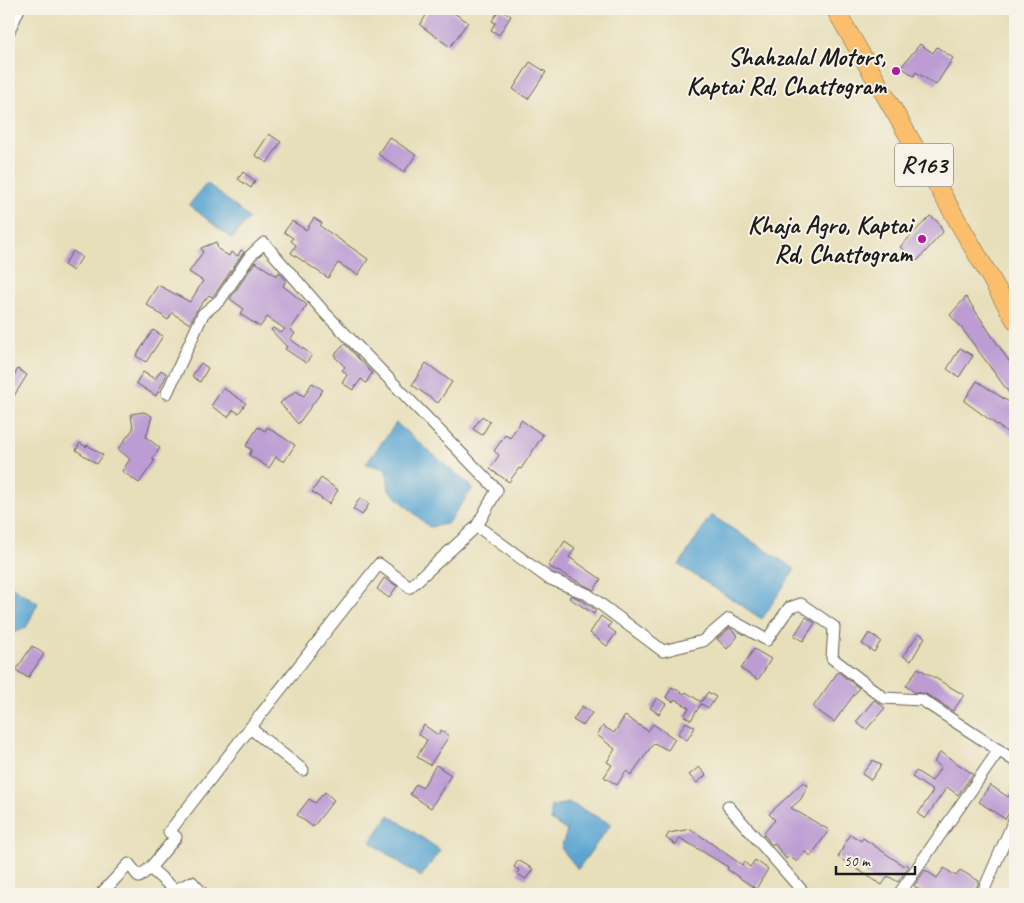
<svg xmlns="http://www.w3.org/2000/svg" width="1024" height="903" font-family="Caveat,sans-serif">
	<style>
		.water { fill: #5aa5d2; stroke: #3b6077 }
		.building { fill: #bc9cd3 }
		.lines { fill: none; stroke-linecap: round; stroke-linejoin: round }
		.minor-casing { stroke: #636053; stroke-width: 13 }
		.primary-casing { stroke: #636053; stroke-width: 19 }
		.minor { stroke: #fff; stroke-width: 11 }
		.primary { stroke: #fabe6d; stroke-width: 18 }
		.poi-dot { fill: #b5179e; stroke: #f7f3e8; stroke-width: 2 }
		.labels { text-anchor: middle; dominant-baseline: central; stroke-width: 4; stroke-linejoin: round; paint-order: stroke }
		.shield { fill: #f7f3e8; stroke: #5e5c59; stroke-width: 1 }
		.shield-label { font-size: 24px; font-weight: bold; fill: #1c1c1c }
		.poi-label { font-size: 25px; font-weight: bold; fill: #1c1c1c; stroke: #f7f3e8; text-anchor: end }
	</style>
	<rect width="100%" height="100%" fill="#f7f3e8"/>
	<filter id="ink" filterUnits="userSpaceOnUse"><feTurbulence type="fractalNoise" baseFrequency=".02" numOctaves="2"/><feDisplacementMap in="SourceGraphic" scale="10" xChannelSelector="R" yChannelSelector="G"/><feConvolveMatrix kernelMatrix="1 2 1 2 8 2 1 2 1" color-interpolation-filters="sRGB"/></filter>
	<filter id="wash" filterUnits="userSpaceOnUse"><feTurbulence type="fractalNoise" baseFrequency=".0096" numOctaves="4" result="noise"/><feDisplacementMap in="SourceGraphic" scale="20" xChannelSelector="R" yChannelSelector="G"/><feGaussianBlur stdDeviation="1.12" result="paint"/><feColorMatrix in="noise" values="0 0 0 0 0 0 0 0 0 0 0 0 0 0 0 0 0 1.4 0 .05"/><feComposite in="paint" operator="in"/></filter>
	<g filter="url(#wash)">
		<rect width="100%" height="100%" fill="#e7dfba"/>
		<g class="water">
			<polygon points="207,183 249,218 232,239 189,205"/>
			<polygon points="396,423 473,488 447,524 429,527 389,490 386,469 366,464"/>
			<polygon points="711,515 795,569 762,619 679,565"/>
			<polygon points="9,585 38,603 26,628 9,635"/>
			<polygon points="570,803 611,824 578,869 561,848 567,831 551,820 551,806"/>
			<polygon points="389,815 440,850 421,877 370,842"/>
		</g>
		<g id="blocks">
			<g class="building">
				<polygon points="430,9 447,9 468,22 450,47 420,25"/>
				<polygon points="500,9 511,16 499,35 491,30 495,23 492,21"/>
				<polygon points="920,44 933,53 937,47 953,58 936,85 916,72 914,76 901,67"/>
				<polygon points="530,62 546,72 528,99 513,89"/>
				<polygon points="269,134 281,142 267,163 255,155"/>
				<polygon points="389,137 416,155 404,172 378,154"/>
				<polygon points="243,172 255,181 251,188 238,179"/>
				<polygon points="930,216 938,222 943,232 917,261 900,247"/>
				<polygon points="314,218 322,223 320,226 368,259 358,275 338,263 328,278 291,253 296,245 291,241 293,238 284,232 292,221 306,230"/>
				<polygon points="216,242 218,249 229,256 231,252 238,256 241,250 244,252 214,295 212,297 209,295 196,311 190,324 172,313 168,320 146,304 158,285 190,302 203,281 189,272 203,252 201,248"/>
				<polygon points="73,251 82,257 73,271 64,265"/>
				<polygon points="255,262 277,276 279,272 286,280 283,286 307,305 291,329 295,334 290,339 312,355 306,363 285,349 287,347 271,330 273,328 281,333 285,329 267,317 260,327 240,314 244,309 230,299"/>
				<polygon points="966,297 1015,370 1015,401 961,327 950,315"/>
				<polygon points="153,330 163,336 146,362 136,356"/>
				<polygon points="345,344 372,373 366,383 361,379 353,390 342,383 347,375 342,370 345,367 335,357 335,354"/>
				<polygon points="960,348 973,356 959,377 947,369"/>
				<polygon points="201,363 208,368 200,382 192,376"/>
				<polygon points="426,363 452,382 438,403 412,385"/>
				<polygon points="18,369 27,375 9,404 9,383"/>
				<polygon points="161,370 167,374 156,396 136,383 143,372 155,379"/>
				<polygon points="977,381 1015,406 1015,430 1012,436 964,401"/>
				<polygon points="312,383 323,390 298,424 280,403 296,391 304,396"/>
				<polygon points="223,388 246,403 239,413 233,410 228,417 211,406"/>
				<polygon points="144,412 152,416 146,437 160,448 152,459 155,460 139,483 122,471 130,459 118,449 133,429 131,414"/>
				<polygon points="482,416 490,422 482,435 473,429"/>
				<polygon points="521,420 543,435 521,469 519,468 509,482 490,469 499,455 494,451 505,435 510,438"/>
				<polygon points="258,427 265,431 267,427 295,445 284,462 276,457 269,468 249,455 252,450 246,446"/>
				<polygon points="80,443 86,447 87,445 103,455 97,464 76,450"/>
				<polygon points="321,478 338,490 329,504 312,492"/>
				<polygon points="360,498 369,504 362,515 353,509"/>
				<polygon points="565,541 575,548 569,557 601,579 594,590 548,566"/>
				<polygon points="384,578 397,586 389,598 377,589"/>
				<polygon points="571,595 583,601 596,610 594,614 569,598"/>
				<polygon points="601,616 611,623 608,627 616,633 607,646 590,633"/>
				<polygon points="806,617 815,623 803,641 794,636"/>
				<polygon points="730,628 738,636 727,649 717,639"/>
				<polygon points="869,633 881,641 874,652 862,644"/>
				<polygon points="919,633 925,637 911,661 903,656"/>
				<polygon points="32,646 44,654 28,678 16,670"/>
				<polygon points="754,649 771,659 758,680 741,669"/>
				<polygon points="918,668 964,695 953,711 926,694 914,692 906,686"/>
				<polygon points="838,672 859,688 834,722 813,707"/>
				<polygon points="672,687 684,694 686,692 701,702 708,692 716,697 709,708 701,704 691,720 684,716 689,708 675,699 673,702 666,697"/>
				<polygon points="657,698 666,704 659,714 650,708"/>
				<polygon points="874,700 885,708 866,730 856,722"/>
				<polygon points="582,706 592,713 583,726 573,720"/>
				<polygon points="625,716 648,731 653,724 675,739 668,750 654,743 631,775 626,771 617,785 604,777 612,765 607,762 615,749 597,735 603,726 614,733"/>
				<polygon points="686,722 695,727 687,740 678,734"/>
				<polygon points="424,725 438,735 441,730 449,736 430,765 417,757 427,740 418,734"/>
				<polygon points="940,753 942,753 973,774 958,795 947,787 925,819 918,814 933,791 912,777 916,771 932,781 941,767 934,762"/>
				<polygon points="873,760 881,765 871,780 862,774"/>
				<polygon points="436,765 451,775 431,808 410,794 416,784 422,788"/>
				<polygon points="699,767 706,775 697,783 689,775"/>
				<polygon points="803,782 808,785 801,799 791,808 829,830 811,856 805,852 797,862 789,856 786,859 774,843 772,845 763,834 775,820 769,814"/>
				<polygon points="990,785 1008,797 1015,786 1015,803 1005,819 979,802"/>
				<polygon points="325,792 334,800 313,827 297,815 309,799 315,803"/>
				<polygon points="691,829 742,865 744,862 750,867 755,860 768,869 756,889 727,869 728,867 680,838 676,845 666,838 669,833"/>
				<polygon points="850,834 861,841 863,838 904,866 906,864 909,866 898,882 888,876 882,885 838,857"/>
				<polygon points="518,860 533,869 526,879 517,874 519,870 514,867"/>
				<polygon points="944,868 956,876 960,870 979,881 974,894 926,894 914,886 925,870 937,878"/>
			</g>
		</g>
	</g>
	<g filter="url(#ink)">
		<use href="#blocks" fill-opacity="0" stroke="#636053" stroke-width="1"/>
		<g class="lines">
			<defs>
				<g id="minor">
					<polyline points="9,31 19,9"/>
					<polyline points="167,393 203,314 220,300 250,256 264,243 325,313 497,490 477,526 410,587 379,564 250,728"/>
					<polyline points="477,526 548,578 587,594 663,651 703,641 729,619 767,640 789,608 801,604 834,627 832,658 884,698 922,700 1015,761"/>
					<polyline points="728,806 805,894"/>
					<polyline points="150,868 176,837 169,832 250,728 303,770"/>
					<polyline points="101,894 129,864 139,877 150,868 175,890 192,882 203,894"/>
					<polyline points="899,894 999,750"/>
					<polyline points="982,894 1015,818"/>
				</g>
				<polyline id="primary" points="835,9 1015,320"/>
			</defs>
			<use href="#minor" class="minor-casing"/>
			<use href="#primary" class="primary-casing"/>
			<use href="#minor" class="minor"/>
			<use href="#primary" class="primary"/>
		</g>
	</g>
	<g class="poi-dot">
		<circle cx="896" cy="71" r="5"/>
		<circle cx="922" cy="239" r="5"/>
	</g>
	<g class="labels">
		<rect class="shield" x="895" y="143.5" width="58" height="43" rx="4"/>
		<g class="shield-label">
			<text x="924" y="165">R163</text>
		</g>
		<g class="poi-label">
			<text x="886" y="57">Shahzalal Motors,<tspan x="886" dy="29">Kaptai Rd, Chattogram</tspan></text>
			<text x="912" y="225">Khaja Agro, Kaptai<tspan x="912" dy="29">Rd, Chattogram</tspan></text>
		</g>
	</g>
	<rect width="1024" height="903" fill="none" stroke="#f7f3e8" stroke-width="30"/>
	<path d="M836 866v8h79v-8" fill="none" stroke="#1c1c1c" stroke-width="2.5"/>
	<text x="844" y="866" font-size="15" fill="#1c1c1c" stroke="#f7f3e8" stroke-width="4" paint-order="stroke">50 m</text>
</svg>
